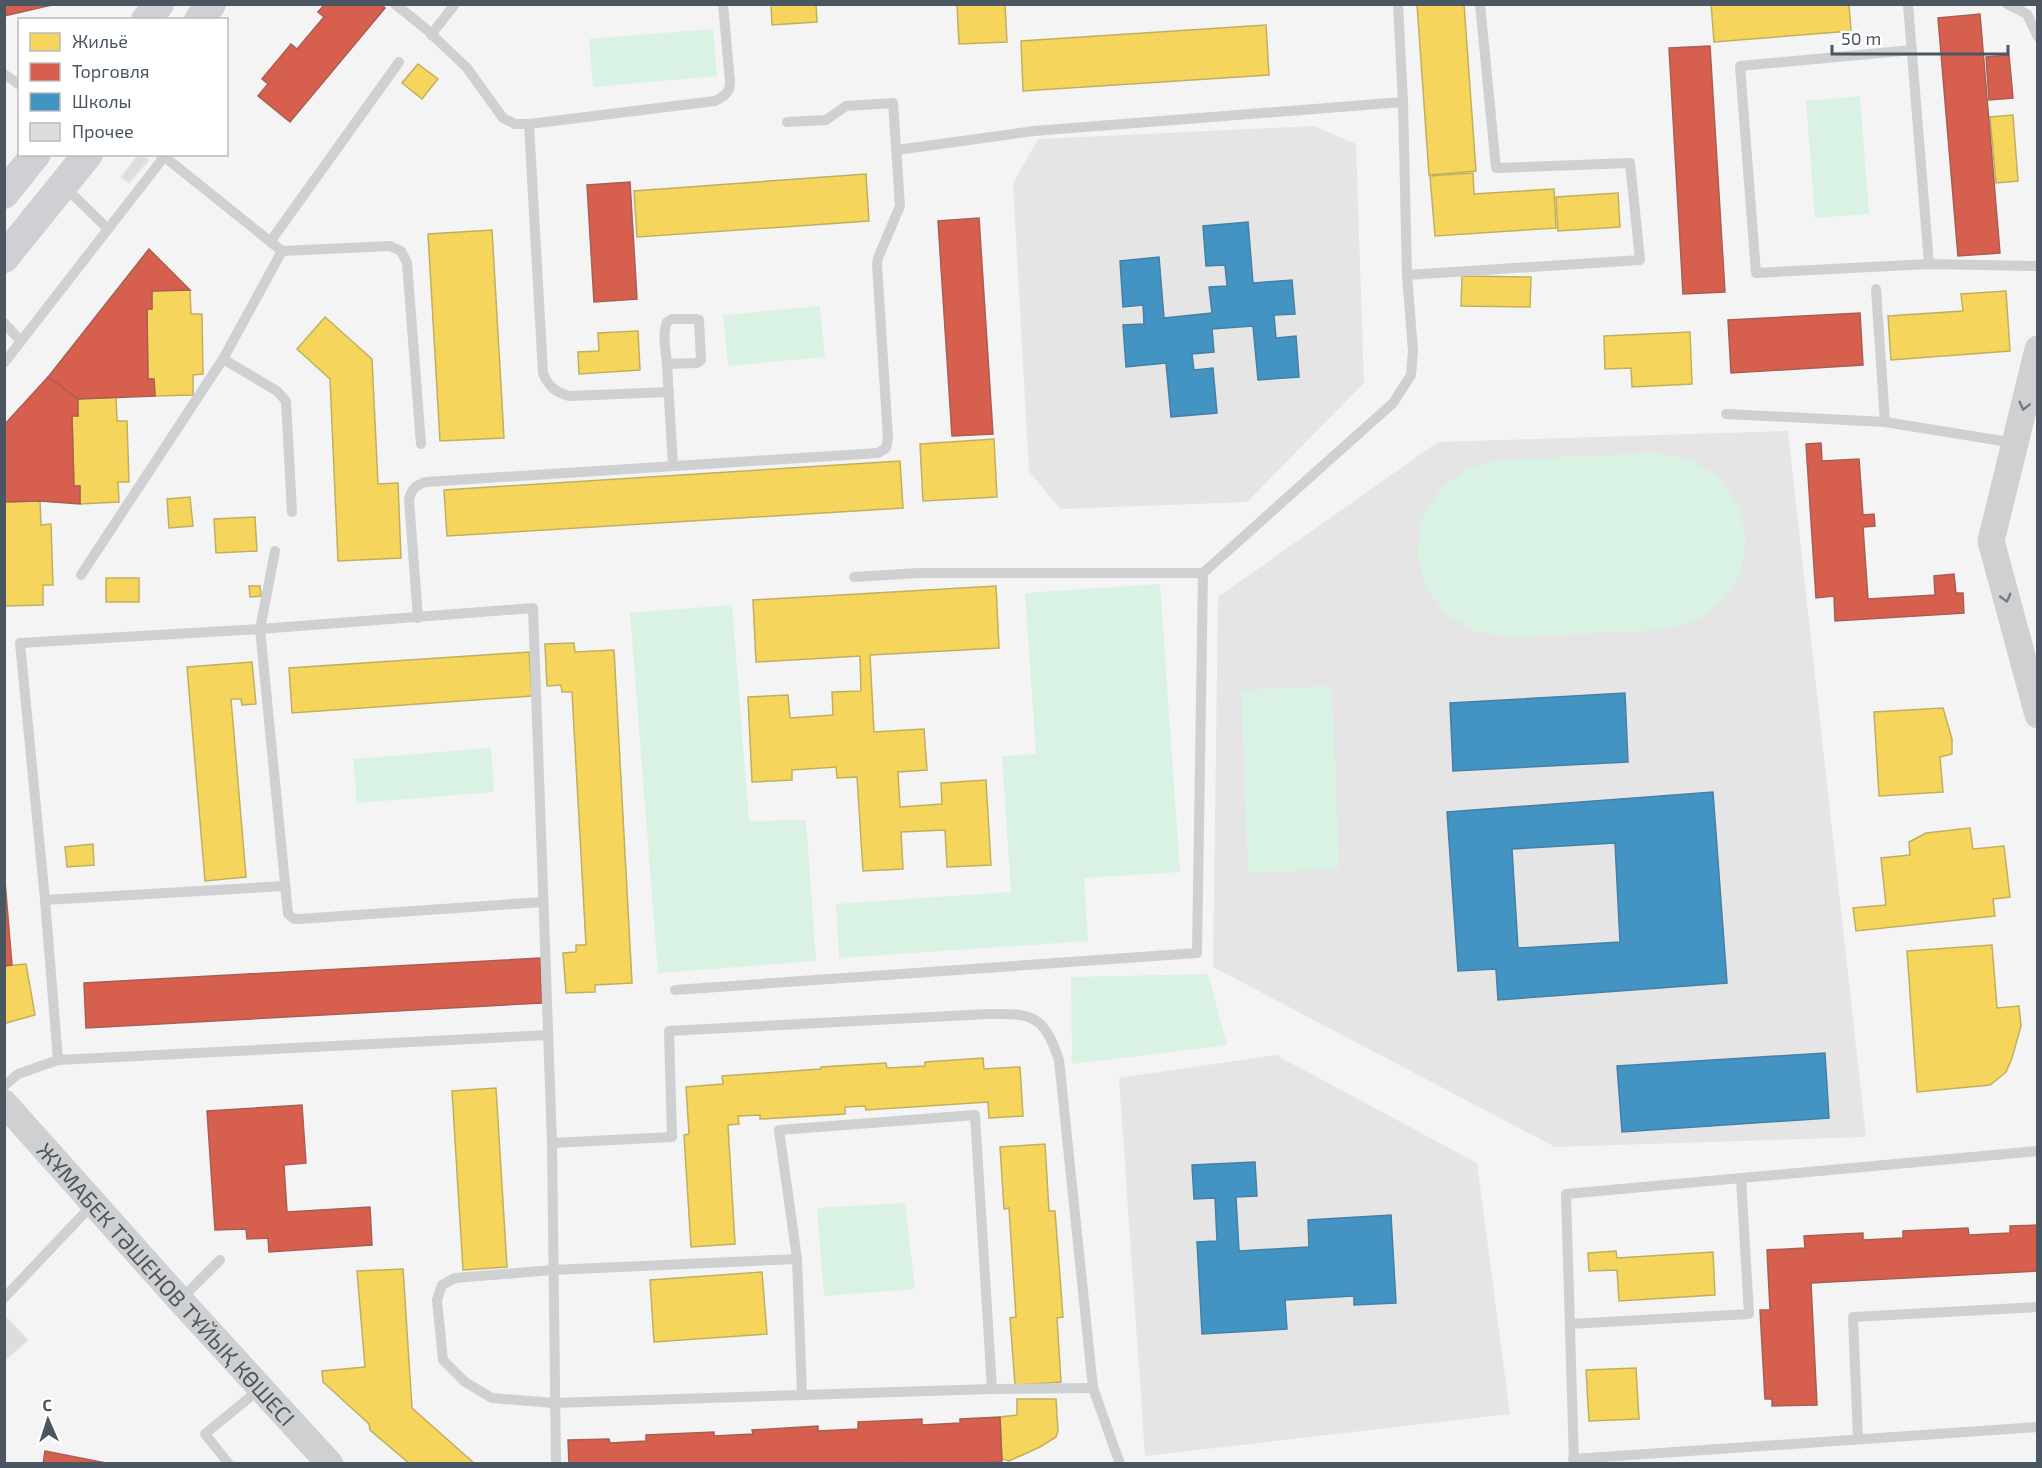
<svg xmlns="http://www.w3.org/2000/svg" width="2042" height="1468" font-family="'Exo 2',sans-serif">
	<style>
		.education { fill: #e6e5e6 }
		.green { fill: #d9f2e3 }
		.homes { fill: #f6d55c; stroke: #c2af5e; stroke-width: 1.5 }
		.shops { fill: #d6604d; stroke: #ac5d53; stroke-width: 1.5 }
		.schools { fill: #4393c3; stroke: #4581a6; stroke-width: 1.5; fill-rule: evenodd }
		.building { fill: #ddddde; stroke: #e5e6e7; stroke-width: 1.5 }
		.lines { fill: none; stroke-linecap: round; stroke-linejoin: round }
		.service { stroke: #ced0d2; stroke-width: 10 }
		.tertiary { stroke: #ced0d2; stroke-width: 27 }
		.secondary { stroke: #ced0d4; stroke-width: 30 }
		.oneway { stroke: #727b83 }
		.labels { text-anchor: middle; dominant-baseline: central; stroke-width: 6; stroke-linejoin: round; paint-order: stroke }
		.street-label { font-size: 22px; fill: #4a5661; stroke: #fff }
	</style>
	<rect width="100%" height="100%" fill="#f4f4f4"/>
	<g class="education">
		<polygon points="1314,126 1356,144 1364,383 1247,502 1060,509 1029,471 1013,183 1038,139"/>
		<polygon points="1788,431 1866,1137 1555,1147 1213,967 1218,597 1438,442"/>
		<polygon points="1276,1055 1477,1163 1510,1414 1145,1456 1119,1078"/>
	</g>
	<g class="green">
		<polygon points="713,29 717,76 593,87 589,39"/>
		<polygon points="1860,96 1869,214 1815,218 1806,101"/>
		<polygon points="820,306 825,357 728,366 723,315"/>
		<polygon points="1653,453 1688,458 1717,476 1738,504 1746,537 1741,571 1723,601 1695,621 1661,630 1510,637 1475,631 1446,614 1425,586 1417,552 1422,518 1440,489 1468,468 1501,460"/>
		<polygon points="1160,584 1180,872 1084,878 1088,941 839,958 836,904 1011,892 1002,756 1036,754 1025,593"/>
		<polygon points="732,605 749,821 806,820 816,961 658,973 630,613"/>
		<polygon points="1332,686 1339,869 1248,873 1241,690"/>
		<polygon points="491,748 494,792 357,803 353,759"/>
		<polygon points="1208,974 1227,1045 1072,1064 1071,977"/>
		<polygon points="905,1203 915,1289 824,1296 817,1208"/>
	</g>
	<g class="homes">
		<polygon points="771,4 816,4 817,22 772,25"/>
		<polygon points="957,4 1005,4 1007,42 959,44"/>
		<polygon points="1417,4 1464,4 1476,171 1429,175"/>
		<polygon points="1711,4 1849,4 1851,31 1714,42"/>
		<polygon points="1266,25 1269,75 1023,91 1021,41"/>
		<polygon points="418,64 438,79 422,99 402,83"/>
		<polygon points="2013,115 2018,181 1996,183 1990,117"/>
		<polygon points="1473,173 1474,194 1554,189 1556,228 1435,236 1430,176"/>
		<polygon points="866,174 869,221 637,237 634,191"/>
		<polygon points="1618,193 1620,227 1558,231 1556,197"/>
		<polygon points="492,230 504,438 440,441 428,234"/>
		<polygon points="1462,276 1531,277 1530,307 1461,306"/>
		<polygon points="190,290 191,314 202,314 203,374 193,375 193,395 155,396 154,379 148,379 147,309 152,309 152,291"/>
		<polygon points="2006,291 2010,351 1891,360 1888,316 1963,311 1961,294"/>
		<polygon points="325,317 372,359 378,484 398,483 401,558 338,561 330,379 297,349"/>
		<polygon points="638,331 640,370 579,374 578,352 599,351 598,333"/>
		<polygon points="1690,332 1692,384 1632,387 1631,368 1605,369 1604,336"/>
		<polygon points="116,397 117,421 127,421 129,482 118,482 119,502 80,504 80,486 74,486 72,416 78,416 78,399"/>
		<polygon points="994,439 997,497 923,501 920,444"/>
		<polygon points="900,461 903,508 447,536 444,490"/>
		<polygon points="190,497 193,526 169,528 167,499"/>
		<polygon points="40,501 41,525 51,524 53,585 43,585 43,605 4,606 4,502"/>
		<polygon points="255,517 257,551 216,553 214,519"/>
		<rect x="106" y="578" width="33" height="24"/>
		<polygon points="249,586 260,586 261,596 250,597"/>
		<polygon points="996,586 999,648 870,655 874,732 924,729 927,770 898,772 900,807 942,804 941,783 986,780 991,865 947,867 945,830 901,832 903,869 863,871 857,777 837,778 836,767 792,770 792,780 752,782 748,697 788,695 790,718 833,715 832,692 861,691 860,656 756,662 753,600"/>
		<polygon points="574,643 575,652 614,650 632,983 595,985 595,992 566,993 563,953 576,952 576,945 586,945 572,692 562,692 561,685 547,686 545,644"/>
		<polygon points="529,652 532,696 292,713 289,668"/>
		<polygon points="252,662 256,704 242,705 241,699 231,699 246,877 205,881 187,667"/>
		<polygon points="1943,708 1952,739 1952,754 1940,757 1943,792 1879,796 1874,712"/>
		<polygon points="1970,828 1973,849 2004,846 2010,897 1993,899 1995,916 1856,931 1853,908 1886,905 1881,858 1910,855 1909,842 1926,833"/>
		<polygon points="93,844 94,865 67,867 65,847"/>
		<polygon points="1992,945 1997,1008 2019,1006 2021,1026 2012,1058 2006,1072 1990,1085 1917,1092 1907,951"/>
		<polygon points="26,964 35,1015 6,1023 4,1018 4,966"/>
		<polygon points="983,1058 984,1069 1020,1067 1023,1116 989,1118 988,1102 866,1110 865,1106 845,1107 845,1114 760,1119 760,1115 738,1116 739,1124 728,1125 735,1244 691,1247 684,1135 689,1134 686,1087 723,1084 722,1076 821,1069 821,1067 886,1063 887,1068 925,1066 925,1062"/>
		<polygon points="496,1088 507,1267 463,1270 452,1091"/>
		<polygon points="1045,1144 1049,1211 1055,1211 1063,1317 1057,1318 1061,1382 1015,1385 1010,1318 1016,1317 1009,1208 1004,1209 1000,1147"/>
		<polygon points="1616,1251 1617,1258 1713,1252 1715,1295 1619,1301 1617,1270 1589,1271 1588,1253"/>
		<polygon points="403,1269 412,1408 475,1464 410,1464 370,1430 369,1424 323,1382 322,1371 365,1367 357,1271"/>
		<polygon points="762,1272 767,1334 654,1342 650,1280"/>
		<polygon points="1636,1368 1639,1419 1589,1421 1586,1370"/>
		<polygon points="1017,1399 1056,1399 1058,1431 1056,1437 1040,1447 1009,1461 1002,1459 1000,1417 1017,1415"/>
	</g>
	<g class="shops">
		<polygon points="4,4 56,4 4,16"/>
		<polygon points="325,4 381,4 385,8 290,122 258,96 268,84 262,79 291,44 297,49 324,17 318,12"/>
		<polygon points="1980,14 2000,253 1958,256 1938,18"/>
		<polygon points="1710,46 1725,292 1683,294 1669,48"/>
		<polygon points="2009,55 2013,98 1989,100 1986,57"/>
		<polygon points="630,182 637,299 594,302 587,185"/>
		<polygon points="979,218 993,434 952,436 938,221"/>
		<polygon points="149,249 190,290 152,291 152,309 147,309 148,379 154,379 155,396 78,399 48,377"/>
		<polygon points="1860,313 1863,365 1731,373 1728,320"/>
		<polygon points="48,377 78,399 78,416 72,416 74,486 80,486 80,504 40,501 4,502 4,425"/>
		<polygon points="1821,443 1822,461 1859,459 1863,515 1874,514 1875,526 1863,527 1868,599 1935,595 1934,576 1954,574 1956,593 1963,593 1964,613 1835,621 1834,596 1816,598 1806,444"/>
		<polygon points="4,869 12,965 4,966"/>
		<polygon points="540,958 542,1003 86,1028 84,983"/>
		<polygon points="302,1105 306,1163 284,1165 287,1212 370,1207 372,1245 269,1252 268,1238 247,1239 246,1229 215,1230 207,1111"/>
		<polygon points="2038,1225 2038,1271 1811,1283 1817,1405 1772,1406 1772,1399 1765,1399 1760,1310 1770,1310 1767,1250 1805,1248 1804,1236 1863,1233 1863,1240 1903,1238 1903,1231 1968,1228 1969,1235 2010,1233 2010,1226"/>
		<polygon points="1000,1417 1002,1462 964,1464 901,1464 901,1462 883,1464 569,1464 568,1440 609,1439 610,1443 646,1441 646,1435 714,1432 714,1436 753,1434 752,1430 818,1426 818,1431 858,1429 858,1422 922,1419 922,1425 960,1423 960,1419"/>
		<polygon points="45,1451 111,1464 43,1464"/>
	</g>
	<g class="schools">
		<polygon points="1248,222 1253,283 1292,280 1295,314 1274,315 1276,338 1296,336 1299,377 1258,380 1253,326 1212,329 1214,352 1192,354 1194,370 1213,368 1217,413 1171,417 1166,363 1126,367 1123,325 1144,324 1143,305 1123,307 1120,261 1159,257 1164,318 1212,313 1209,287 1227,286 1225,265 1206,266 1203,226"/>
		<polygon points="1625,693 1628,762 1453,771 1450,703"/>
		<path d="M1713,792L1727,983L1498,1000L1496,969L1458,971L1447,812ZM1615,843L1620,942L1518,948L1512,849Z"/>
		<polygon points="1825,1053 1829,1118 1622,1132 1617,1066"/>
		<polygon points="1255,1162 1257,1196 1236,1197 1239,1251 1309,1247 1308,1220 1391,1215 1396,1303 1354,1305 1354,1296 1285,1300 1287,1329 1202,1334 1197,1242 1217,1241 1215,1198 1194,1199 1192,1165"/>
	</g>
	<g class="building">
		<polygon points="139,154 149,160 129,183 121,177"/>
		<polygon points="7,1318 28,1340 4,1361 4,1320"/>
	</g>
	<g class="lines">
		<g class="service">
			<path d="M395,4L426,29L467,68L503,118L515,124H529L543,373C548,386 555,392 569,396L669,392"/>
			<polyline points="1908,4 1929,264"/>
			<polyline points="2007,4 2027,14 2038,37"/>
			<polyline points="431,35 455,4"/>
			<polyline points="1912,50 1740,66 1756,273 1929,264 2038,266"/>
			<polyline points="4,74 20,85"/>
			<path d="M529,124L715,101C724,96 730,93 730,82L723,4"/>
			<polyline points="897,150 1034,131 1403,102"/>
			<polyline points="161,154 282,251 390,246 401,251 407,263 421,444"/>
			<polyline points="65,187 108,229"/>
			<polyline points="270,242 399,62"/>
			<polyline points="282,251 223,359 277,391 286,401 292,512"/>
			<polyline points="1407,275 1640,260 1630,163 1496,168 1480,4"/>
			<polyline points="1876,289 1885,422 2015,443"/>
			<polyline points="4,323 21,341"/>
			<polyline points="4,363 164,157"/>
			<path d="M667,364L697,363L701,360L699,320L696,319H672L667,322C662,335 666,352 667,365C669,399 671,432 673,465"/>
			<polyline points="1726,414 1885,422"/>
			<polyline points="275,551 260,629 288,914 294,919 299,919 542,902"/>
			<polyline points="81,575 223,359"/>
			<polyline points="854,577 919,573 1203,573"/>
			<path d="M418,618L409,500C411,489 416,485 426,482L878,453L886,448L888,438L877,264L878,258L900,206L893,103L846,106L826,120L787,122"/>
			<polyline points="45,900 20,643 260,629 533,608 552,1143 556,1464"/>
			<polyline points="675,990 1197,953 1203,573 1393,403 1411,375 1413,351 1407,275 1403,102 1398,4"/>
			<polyline points="58,1060 45,900 284,886"/>
			<polyline points="4,1086 18,1074 58,1060 548,1035"/>
			<path d="M552,1143L672,1137L669,1031L988,1014C1034,1013 1044,1016 1059,1060L1093,1388L1120,1464"/>
			<polyline points="797,1259 553,1270 455,1278 442,1285 437,1300 443,1360 465,1382 492,1398 554,1403 802,1395 797,1259 779,1130 975,1115 992,1389 1093,1388"/>
			<polyline points="4,1298 93,1204"/>
			<polyline points="180,1300 220,1260"/>
			<polyline points="1570,1324 1749,1314 1741,1178"/>
			<polyline points="802,1395 992,1389"/>
			<polyline points="1858,1439 1853,1317 2038,1307"/>
			<polyline points="1573,1459 2038,1427"/>
			<polyline points="229,1464 205,1434 261,1388"/>
			<polyline points="1574,1464 1566,1194 2038,1151"/>
		</g>
		<g class="tertiary">
			<polyline points="2038,349 1991,541 2038,715"/>
			<path id="s1" d="M4,1103L180,1300L330,1464"/>
		</g>
		<g class="secondary">
			<polyline points="146,20 159,4"/>
			<polyline points="199,20 211,4"/>
			<polyline points="4,194 36,154"/>
			<polyline points="4,258 88,154"/>
		</g>
	</g>
	<defs><path id="oneway-chevron" d="M-2-3.5L2.5 0L-2 3.5" fill="none" stroke-width="1.6" stroke-linecap="round" stroke-linejoin="round" transform="scale(1.5)"/></defs>
	<g class="oneway">
		<use href="#oneway-chevron" transform="translate(2024 406) rotate(104)"/>
		<use href="#oneway-chevron" transform="translate(2006 598) rotate(75)"/>
	</g>
	<g class="labels">
		<g class="street-label">
			<text stroke="none"><textPath href="#s1" startOffset="243">ЖҰМАБЕК ТӘШЕНОВ ТҰЙЫҚ КӨШЕСІ</textPath></text>
		</g>
	</g>
	<rect width="2042" height="1468" fill="none" stroke="#4a5661" stroke-width="12"/>
	<rect x="18" y="18" width="210" height="138" fill="#ffffff" stroke="#b7bbc0" stroke-width="1.5"/>
	<rect x="30" y="33" width="30" height="18" fill="#f6d55c" stroke="#b7bbc0" stroke-width="1.5"/>
	<text x="72" y="48" font-size="18" fill="#4a5661">Жильё</text>
	<rect x="30" y="63" width="30" height="18" fill="#d6604d" stroke="#b7bbc0" stroke-width="1.5"/>
	<text x="72" y="78" font-size="18" fill="#4a5661">Торговля</text>
	<rect x="30" y="93" width="30" height="18" fill="#4393c3" stroke="#b7bbc0" stroke-width="1.5"/>
	<text x="72" y="108" font-size="18" fill="#4a5661">Школы</text>
	<rect x="30" y="123" width="30" height="18" fill="#ddddde" stroke="#b7bbc0" stroke-width="1.5"/>
	<text x="72" y="138" font-size="18" fill="#4a5661">Прочее</text>
	<g transform="translate(48 1420) rotate(357)" stroke="#ffffff" stroke-width="4.5" paint-order="stroke">
	<path d="M0-4.5L10 22L0 15L-10 22Z" fill="#4a5661"/>
	<text y="-9" font-size="16" font-weight="bold" text-anchor="middle" fill="#4a5661">С</text>
	</g>
	<path d="M1832 45v9h176v-9" fill="none" stroke="#4a5661" stroke-width="3"/>
	<text x="1841" y="45" font-size="18" fill="#4a5661" stroke="#ffffff" stroke-width="4.5" paint-order="stroke">50 m</text>
</svg>
